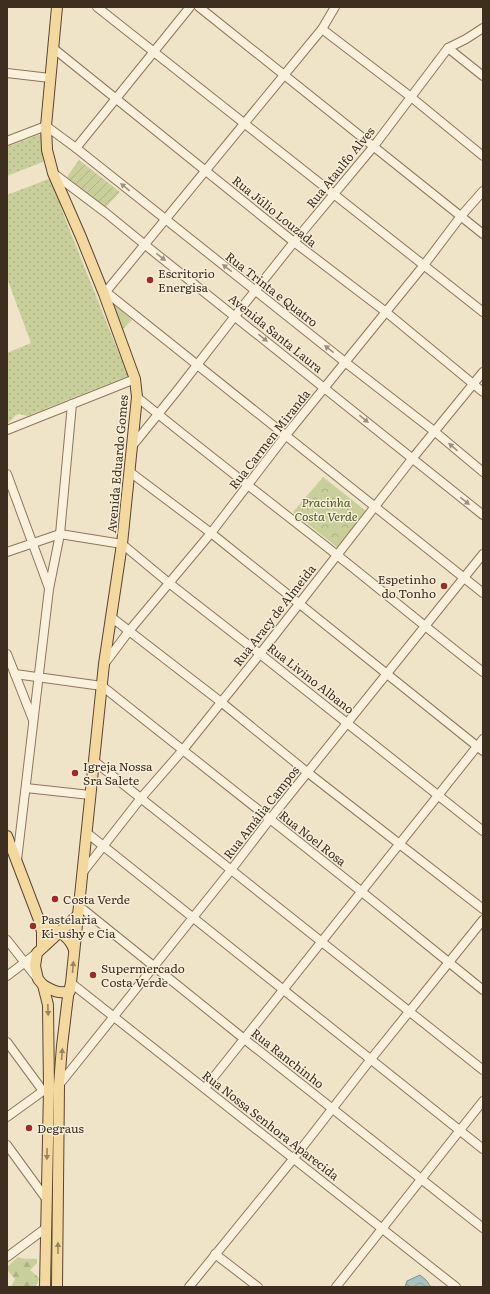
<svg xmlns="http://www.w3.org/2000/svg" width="490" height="1294" font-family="Literata,serif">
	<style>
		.grass { fill: url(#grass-dots) }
		.forest { fill: url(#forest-firs) }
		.park { fill: url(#park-crowns) }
		.garden { fill: url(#garden-furrows) }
		.water { fill: url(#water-waves); stroke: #6f938a }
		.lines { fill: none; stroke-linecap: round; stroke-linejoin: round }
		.minor-casing { stroke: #8d765c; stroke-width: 10 }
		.major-casing { stroke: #5b4430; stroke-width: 12 }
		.minor { stroke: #faf1dc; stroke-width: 8 }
		.major { stroke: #f3d9a0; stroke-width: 10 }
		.oneway { fill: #9c907e }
		.oneway2 { fill: #988460 }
		.poi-dot { fill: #9e2a2b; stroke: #f7eed8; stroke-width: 1.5 }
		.labels { text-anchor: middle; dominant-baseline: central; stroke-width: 3; stroke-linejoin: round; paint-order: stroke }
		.street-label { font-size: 12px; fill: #3d2e20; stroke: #f7eed8 }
		.poi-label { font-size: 12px; fill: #3d2e20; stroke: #f7eed8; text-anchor: start }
		.park-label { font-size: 12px; font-style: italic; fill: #4d5a26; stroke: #f7eed8 }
	</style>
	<defs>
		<pattern id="grass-dots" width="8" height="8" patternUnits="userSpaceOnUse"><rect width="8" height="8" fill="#c9cf9b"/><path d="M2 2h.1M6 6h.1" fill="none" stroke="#aeb285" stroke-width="1.8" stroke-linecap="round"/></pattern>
		<pattern id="forest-firs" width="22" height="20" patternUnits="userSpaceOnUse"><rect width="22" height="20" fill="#c9cf9b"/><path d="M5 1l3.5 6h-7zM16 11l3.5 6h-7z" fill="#aeb285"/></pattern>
		<pattern id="park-crowns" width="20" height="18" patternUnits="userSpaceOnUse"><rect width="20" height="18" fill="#c9cf9b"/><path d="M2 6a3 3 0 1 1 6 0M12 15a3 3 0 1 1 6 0" fill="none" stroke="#aeb285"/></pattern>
		<pattern id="garden-furrows" width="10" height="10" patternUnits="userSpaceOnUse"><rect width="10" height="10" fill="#c9cf9b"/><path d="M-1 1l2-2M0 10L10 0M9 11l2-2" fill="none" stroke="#aeb285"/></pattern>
		<pattern id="water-waves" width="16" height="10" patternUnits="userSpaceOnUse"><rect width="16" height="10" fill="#a9c4bc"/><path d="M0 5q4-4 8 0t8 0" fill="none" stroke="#8ba098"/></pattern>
	</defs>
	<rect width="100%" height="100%" fill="#f0e4c8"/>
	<g class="grass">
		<polygon points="38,135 41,135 45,161 7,176 7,147"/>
		<path d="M51,178L64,216L128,376L27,416C14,411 15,418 7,424V353L31,343L7,278V195Z"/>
	</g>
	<path class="forest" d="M18,1257C24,1260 30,1258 37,1259V1263L30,1270L37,1276L39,1279L36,1287H11L15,1279L7,1270V1267Z"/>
	<g class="park">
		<polygon points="108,299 132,320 120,332"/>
		<polygon points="323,477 366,511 338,548 293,512"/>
	</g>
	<polygon class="garden" points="79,160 120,192 105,208 67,177"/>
	<polygon class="water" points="420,1275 426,1280 431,1287 405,1287 407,1281"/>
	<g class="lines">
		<defs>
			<g id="minor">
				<polyline points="97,7 483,312"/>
				<polyline points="199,7 483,234"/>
				<polyline points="322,29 411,97 483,156"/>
				<polyline points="53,48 294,242 386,312 483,392"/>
				<polyline points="448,48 483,76"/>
				<polyline points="7,73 50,78"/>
				<polyline points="7,141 46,126 76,148 345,362 434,431 483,472"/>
				<polyline points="76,148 190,7"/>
				<polyline points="53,173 106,213 144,244 483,515"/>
				<polyline points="106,292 483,593"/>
				<polyline points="104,294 322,29 335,7"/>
				<path d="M137,397C203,451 270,502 337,555C386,594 434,634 483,672"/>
				<polyline points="7,430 135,379"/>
				<polyline points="133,445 176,392 235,316 294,242 374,146 448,48 466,39 483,28"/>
				<polyline points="130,472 211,533 483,751"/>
				<polyline points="7,474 49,588"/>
				<polyline points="7,552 60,534 122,544 169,583 260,654 483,831"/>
				<polyline points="111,617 221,702 307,772 483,909"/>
				<polyline points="7,654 33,720"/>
				<polyline points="105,663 129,631 211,533 286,435 424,265 461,216 483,191"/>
				<polyline points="15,674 102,686 362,892 483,990"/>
				<polyline points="94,761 483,1070"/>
				<polyline points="26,788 90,795"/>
				<polyline points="87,833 483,1149"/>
				<polyline points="17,860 49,589 60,534 72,404"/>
				<polyline points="83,872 141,798 182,751 260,654 412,459 483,372"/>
				<polyline points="79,906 243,1038 483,1228"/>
				<polyline points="7,940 37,978"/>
				<polyline points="7,976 37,953"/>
				<polyline points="71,983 456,1287"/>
				<polyline points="7,1042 43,1091"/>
				<polyline points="59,1085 231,870 270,819 483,554"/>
				<path d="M205,1088C297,971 390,855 483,739"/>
				<polyline points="7,1117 43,1091 48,1090"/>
				<polyline points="7,1145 47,1200"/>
				<polyline points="215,1254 258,1287"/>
				<polyline points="7,1257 46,1228"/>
				<polyline points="189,1287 294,1158 371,1059 483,920"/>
				<polyline points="336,1287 483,1101"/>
			</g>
			<g id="major">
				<polyline points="57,7 46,126 47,150 53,173 81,237 104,294 135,379 137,397 122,544 104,664 71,983 68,996 62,1046 59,1085 57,1287"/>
				<polyline points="7,836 39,920 42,932 42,947"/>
				<path d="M39,920C52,928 70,935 74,950"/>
				<path d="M43,985C53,991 59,994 70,991"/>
				<polyline points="45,1287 49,1089 48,1005 43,985 38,979 35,966 37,953 78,915"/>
			</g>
		</defs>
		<use href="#minor" class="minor-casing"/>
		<use href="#major" class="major-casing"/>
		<use href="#minor" class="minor"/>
		<use href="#major" class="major"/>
	</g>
	<defs><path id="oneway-solid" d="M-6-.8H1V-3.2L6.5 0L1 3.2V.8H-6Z"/></defs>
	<g class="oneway">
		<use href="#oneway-solid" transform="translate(125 187) rotate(-141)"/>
		<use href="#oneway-solid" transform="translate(161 257) rotate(38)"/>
		<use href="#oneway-solid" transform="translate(227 268) rotate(-142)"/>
		<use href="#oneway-solid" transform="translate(263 338) rotate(39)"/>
		<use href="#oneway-solid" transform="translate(329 349) rotate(-142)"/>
		<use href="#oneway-solid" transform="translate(364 419) rotate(39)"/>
		<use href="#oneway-solid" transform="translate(453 447) rotate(-140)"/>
		<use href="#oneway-solid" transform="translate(465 501) rotate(38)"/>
	</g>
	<g class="oneway2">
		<use href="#oneway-solid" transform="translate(73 967) rotate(-85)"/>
		<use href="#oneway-solid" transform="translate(48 1010) rotate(88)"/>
		<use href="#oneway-solid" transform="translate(62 1054) rotate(-86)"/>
		<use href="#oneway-solid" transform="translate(47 1154) rotate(91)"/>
		<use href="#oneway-solid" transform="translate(58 1248) rotate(-90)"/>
	</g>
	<g class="poi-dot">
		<circle cx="150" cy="280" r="4"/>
		<circle cx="444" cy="586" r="4"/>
		<circle cx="75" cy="773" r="4"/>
		<circle cx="55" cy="899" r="4"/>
		<circle cx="33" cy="926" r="4"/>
		<circle cx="93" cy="975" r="4"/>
		<circle cx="29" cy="1128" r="4"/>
	</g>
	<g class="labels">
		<g class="street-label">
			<text transform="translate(340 167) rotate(-51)">Rua Ataulfo Alves</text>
			<text transform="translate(275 211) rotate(39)">Rua Júlio Louzada</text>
			<text transform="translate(272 289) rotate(38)">Rua Trinta e Quatro</text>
			<text transform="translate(276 333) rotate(39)">Avenida Santa Laura</text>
			<text transform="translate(269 439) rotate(-52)">Rua Carmen Miranda</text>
			<text transform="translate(117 464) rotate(-85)">Avenida Eduardo Gomes</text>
			<text transform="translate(274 615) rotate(-52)">Rua Aracy de Almeida</text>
			<text transform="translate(311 678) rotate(38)">Rua Livino Albano</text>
			<text transform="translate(261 812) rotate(-52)">Rua Amália Campos</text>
			<text transform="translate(313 838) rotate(38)">Rua Noel Rosa</text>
			<text transform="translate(288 1058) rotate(38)">Rua Ranchinho</text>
			<text transform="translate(271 1125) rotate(38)">Rua Nossa Senhora Aparecida</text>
		</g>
		<g class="poi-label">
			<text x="158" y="273">Escritorio<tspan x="158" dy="14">Energisa</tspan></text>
			<text x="436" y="579" text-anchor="end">Espetinho<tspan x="436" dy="14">do Tonho</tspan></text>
			<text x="83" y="766">Igreja Nossa<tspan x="83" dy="14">Sra Salete</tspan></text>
			<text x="63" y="899">Costa Verde</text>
			<text x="41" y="919">Pastelaria<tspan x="41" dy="14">Ki-ushy e Cia</tspan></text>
			<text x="101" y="968">Supermercado<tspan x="101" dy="14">Costa Verde</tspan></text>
			<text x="37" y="1128">Degraus</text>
		</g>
		<g class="park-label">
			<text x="326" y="502">Pracinha<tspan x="326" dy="14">Costa Verde</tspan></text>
		</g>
	</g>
	<rect width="490" height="1294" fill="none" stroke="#3d2e20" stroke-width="16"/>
</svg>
